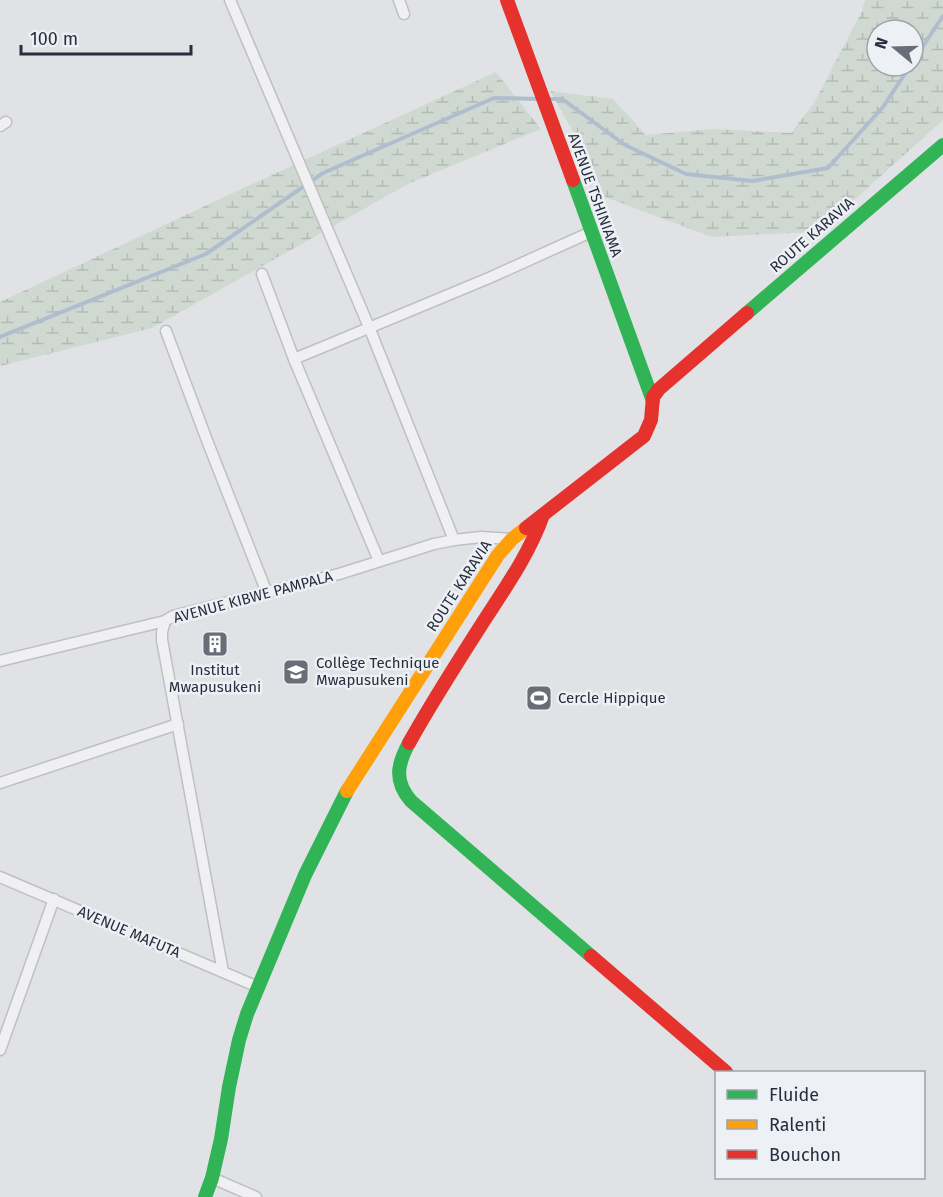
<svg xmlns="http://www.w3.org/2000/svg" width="943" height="1197" font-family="'Fira Sans',sans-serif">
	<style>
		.wetland { fill: url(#wetland-marsh); fill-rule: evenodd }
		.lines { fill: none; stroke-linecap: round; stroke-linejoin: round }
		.stream { stroke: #afbdcf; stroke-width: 4 }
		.street-casing { stroke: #bec0c3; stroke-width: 13 }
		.street { stroke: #f0f0f2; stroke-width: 10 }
		.fast { stroke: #30b455; stroke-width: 14 }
		.slow { stroke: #ff9f0a; stroke-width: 14 }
		.jam { stroke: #e5322d; stroke-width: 14 }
		.labels { text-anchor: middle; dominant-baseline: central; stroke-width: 5; stroke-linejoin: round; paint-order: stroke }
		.street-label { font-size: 15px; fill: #282e3d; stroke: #edf0f5 }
		.poi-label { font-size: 15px; fill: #282e3d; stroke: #edf0f5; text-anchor: start }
	</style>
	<defs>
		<pattern id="wetland-marsh" width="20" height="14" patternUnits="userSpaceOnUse" patternTransform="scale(1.5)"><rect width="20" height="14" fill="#d0d9d1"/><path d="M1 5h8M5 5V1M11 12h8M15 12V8" fill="none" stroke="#b3bbb4"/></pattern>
	</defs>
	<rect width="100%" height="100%" fill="#e0e2e5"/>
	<g class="wetland">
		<path d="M865,0H943V120L852,202L810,232L712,237L605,197L583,149L550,91L613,99L646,135L713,129L791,133L814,103L862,11ZM877,30H913V66H877Z"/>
		<polygon points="496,72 541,129 410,183 152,328 0,366 0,302 237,191"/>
	</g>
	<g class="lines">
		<g class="stream">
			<polyline points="913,61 943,16"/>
			<polyline points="547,99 562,99 625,145 686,174 752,181 828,168 883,107 910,66"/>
			<polyline points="0,337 206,254 323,173 494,98 539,99"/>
		</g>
		<defs>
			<g id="street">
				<polyline points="230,0 369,327 454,540"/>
				<polyline points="399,0 404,14"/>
				<polyline points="0,126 6,122"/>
				<polyline points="262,274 294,359 379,561"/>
				<polyline points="166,331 208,443 267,593"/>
				<polyline points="294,359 489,278 591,232"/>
				<polyline points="0,661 165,621"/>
				<polyline points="0,783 178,724"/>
				<polyline points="0,877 258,987"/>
				<polyline points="223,972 162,640 162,632 165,621 173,616 339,574 434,544 454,540 481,537 512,539"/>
				<polyline points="0,1050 54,899"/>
				<polyline points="212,1178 256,1197"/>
			</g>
		</defs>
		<use href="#street" class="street-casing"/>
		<use href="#street" class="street"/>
		<g class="fast">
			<polyline points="573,180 653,401"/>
			<polyline points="747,313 943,145"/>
			<path d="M409,743C397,765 394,781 411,801L591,956"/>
			<polyline points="205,1197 212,1178 221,1139 229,1087 239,1040 247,1014 305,875 347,791"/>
		</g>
		<polyline class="slow" points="347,791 498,555 512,539 526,528"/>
		<g class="jam">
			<polyline points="507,0 573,180"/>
			<polyline points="526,528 644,436 651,420 653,397 659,389 747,313"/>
			<path d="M409,743C433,700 460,658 487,616C508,584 530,552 543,515"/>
			<polyline points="591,956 726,1072"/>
		</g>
	</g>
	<defs>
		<symbol id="building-square" viewBox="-11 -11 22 22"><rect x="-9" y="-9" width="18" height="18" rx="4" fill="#686d78" stroke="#edf0f5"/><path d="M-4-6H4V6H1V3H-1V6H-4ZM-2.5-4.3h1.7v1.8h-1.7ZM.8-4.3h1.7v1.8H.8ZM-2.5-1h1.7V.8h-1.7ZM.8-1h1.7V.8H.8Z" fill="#fff"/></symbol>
		<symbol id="school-square" viewBox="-11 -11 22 22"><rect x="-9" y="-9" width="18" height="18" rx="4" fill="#686d78" stroke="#edf0f5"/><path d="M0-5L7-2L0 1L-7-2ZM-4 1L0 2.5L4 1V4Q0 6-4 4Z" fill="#fff"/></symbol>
		<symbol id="stadium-square" viewBox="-11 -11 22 22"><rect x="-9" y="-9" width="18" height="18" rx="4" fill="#686d78" stroke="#edf0f5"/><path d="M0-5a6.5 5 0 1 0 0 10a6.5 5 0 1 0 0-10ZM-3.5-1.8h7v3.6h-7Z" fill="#fff"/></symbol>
	</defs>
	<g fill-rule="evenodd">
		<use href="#building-square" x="200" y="629" width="30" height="30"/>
		<use href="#school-square" x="281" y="657" width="30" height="30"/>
		<use href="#stadium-square" x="524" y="683" width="30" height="30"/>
	</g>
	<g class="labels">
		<g class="street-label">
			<text transform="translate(595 195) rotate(70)">AVENUE TSHINIAMA</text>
			<text transform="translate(812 235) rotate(-41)">ROUTE KARAVIA</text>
			<text transform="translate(459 586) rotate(-57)">ROUTE KARAVIA</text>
			<text transform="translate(253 597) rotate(-15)">AVENUE KIBWE PAMPALA</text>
			<text transform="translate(129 932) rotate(23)">AVENUE MAFUTA</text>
		</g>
		<g class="poi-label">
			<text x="316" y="663">Collège Technique<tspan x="316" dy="17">Mwapusukeni</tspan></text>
			<text x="215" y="670" text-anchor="middle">Institut<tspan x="215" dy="17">Mwapusukeni</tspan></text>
			<text x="558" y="698">Cercle Hippique</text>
		</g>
	</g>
	<rect x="715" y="1071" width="210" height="108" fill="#edf0f5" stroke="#9ea2ab" stroke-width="1.5"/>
	<rect x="727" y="1090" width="30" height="9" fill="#30b455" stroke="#9ea2ab" stroke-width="1.5"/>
	<text x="769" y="1101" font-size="18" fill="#282e3d">Fluide</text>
	<rect x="727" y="1120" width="30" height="9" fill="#ff9f0a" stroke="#9ea2ab" stroke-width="1.5"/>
	<text x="769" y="1131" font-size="18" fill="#282e3d">Ralenti</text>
	<rect x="727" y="1150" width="30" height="9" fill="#e5322d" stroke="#9ea2ab" stroke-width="1.5"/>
	<text x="769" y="1161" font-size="18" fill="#282e3d">Bouchon</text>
	<g transform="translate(895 48) rotate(289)"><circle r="28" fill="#edf0f5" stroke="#9ea2ab" stroke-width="1.5"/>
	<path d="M0-4.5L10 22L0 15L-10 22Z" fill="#686d78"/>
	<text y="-9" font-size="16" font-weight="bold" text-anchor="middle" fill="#282e3d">N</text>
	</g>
	<path d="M21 45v9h170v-9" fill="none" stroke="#282e3d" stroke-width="3"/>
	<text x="30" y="45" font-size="18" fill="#282e3d" stroke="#edf0f5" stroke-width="4.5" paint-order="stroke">100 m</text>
</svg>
